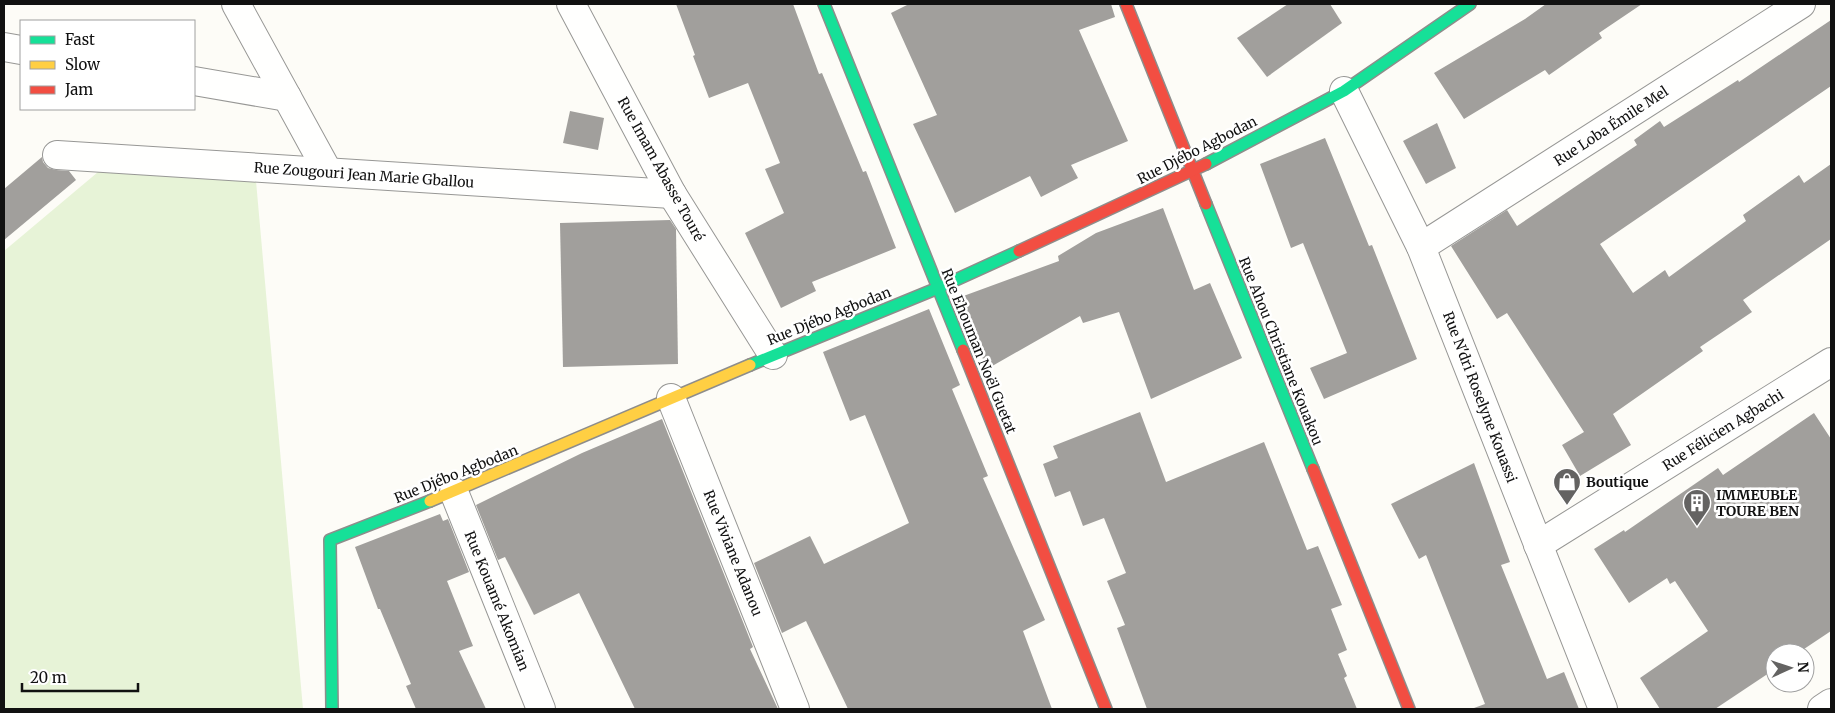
<svg xmlns="http://www.w3.org/2000/svg" width="1835" height="713" font-family="Merriweather,serif">
	<style>
		.green { fill: #e7f3d7 }
		.building { fill: #a19f9c }
		.lines { fill: none; stroke-linecap: round; stroke-linejoin: round }
		.street-casing { stroke: #979795; stroke-width: 30 }
		.fast-casing { stroke: #8e8d8b; stroke-width: 14 }
		.slow-casing { stroke: #8e8d8b; stroke-width: 14 }
		.jam-casing { stroke: #8e8d8b; stroke-width: 14 }
		.street { stroke: #fffffe; stroke-width: 28 }
		.fast { stroke: #16e098; stroke-width: 11 }
		.slow { stroke: #ffcf43; stroke-width: 11 }
		.jam { stroke: #f24e42; stroke-width: 11 }
		.labels { text-anchor: middle; dominant-baseline: central; stroke-width: 5; stroke-linejoin: round; paint-order: stroke }
		.street-label { font-size: 14px; fill: #111; stroke: #fff }
		.poi-label { font-size: 14px; font-weight: bold; fill: #111; stroke: #fff; text-anchor: start }
	</style>
	<rect width="100%" height="100%" fill="#fdfcf7"/>
	<polygon class="green" points="98,172 256,181 303,709 4,709 4,251"/>
	<g class="building">
		<polygon points="676,4 793,4 819,74 822,73 863,172 866,171 896,248 812,282 816,291 781,308 745,233 784,213 765,169 780,163 748,83 709,98 693,56 695,55"/>
		<polygon points="909,4 1111,4 1115,17 1079,30 1128,141 1071,165 1078,178 1041,197 1030,176 955,213 913,124 937,115 891,13"/>
		<polygon points="1288,4 1330,4 1342,23 1267,77 1237,38"/>
		<polygon points="1546,4 1642,4 1599,33 1602,38 1549,75 1545,70 1464,119 1434,73 1525,19"/>
		<polygon points="1831,20 1831,86 1600,244 1633,293 1665,270 1669,277 1746,221 1743,215 1799,175 1804,183 1831,164 1831,239 1743,300 1752,312 1700,347 1703,351 1613,414 1631,445 1580,476 1562,445 1584,432 1507,313 1497,319 1451,246 1507,210 1517,226 1637,145 1634,140 1660,121 1664,127 1738,80 1739,82"/>
		<polygon points="570,111 604,118 598,150 563,143"/>
		<polygon points="1437,123 1456,168 1426,184 1403,141"/>
		<polygon points="1325,138 1369,246 1372,245 1417,359 1324,399 1310,368 1347,353 1303,243 1291,248 1260,164"/>
		<polygon points="42,157 43,162 48,168 56,170 69,171 76,180 4,240 4,189"/>
		<polygon points="1163,208 1194,290 1210,283 1242,358 1151,399 1119,312 1083,323 1080,316 987,369 958,298 1059,261 1058,256 1096,233"/>
		<polygon points="670,220 676,229 678,364 563,367 560,223"/>
		<polygon points="929,309 960,385 952,389 988,476 983,478 1045,620 1023,631 1052,709 848,709 806,621 782,633 754,563 810,536 824,564 909,523 865,415 850,421 823,352"/>
		<polygon points="1140,412 1166,482 1264,442 1307,550 1318,546 1342,605 1331,609 1347,650 1338,654 1347,676 1344,678 1357,709 1147,709 1117,628 1125,625 1107,581 1126,573 1104,518 1083,526 1070,491 1055,497 1043,464 1058,458 1053,446"/>
		<polygon points="1814,413 1831,439 1831,631 1798,653 1775,653 1775,669 1715,709 1660,709 1640,678 1708,631 1675,581 1670,584 1667,578 1629,603 1594,549 1624,530 1625,532 1718,468 1723,475"/>
		<polygon points="662,419 753,647 750,649 778,709 635,709 579,593 534,615 505,557 498,560 476,505 582,453"/>
		<polygon points="1474,463 1510,562 1501,565 1547,679 1564,672 1579,709 1474,709 1474,708 1485,704 1426,555 1419,559 1391,504"/>
		<polygon points="440,514 443,521 448,519 469,572 447,581 473,646 459,651 486,709 416,709 406,686 411,684 380,609 378,609 355,547"/>
	</g>
	<g class="lines">
		<defs>
			<g id="street">
				<polyline points="236,4 328,172"/>
				<polyline points="571,4 672,194 773,355"/>
				<polyline points="4,47 21,50"/>
				<polyline points="194,81 287,97"/>
				<polyline points="1344,91 1421,247 1603,709"/>
				<polyline points="57,155 672,194"/>
				<polyline points="1421,247 1801,4"/>
				<polyline points="671,398 795,709"/>
				<polyline points="454,492 541,709"/>
				<polyline points="1538,545 1831,362"/>
				<polyline points="1822,709 1831,703"/>
			</g>
			<g id="fast">
				<polyline points="824,4 963,350"/>
				<polyline points="1206,164 1344,91 1470,4"/>
				<polyline points="1206,204 1313,469"/>
				<polyline points="750,365 938,288 1019,251"/>
				<polyline points="332,709 330,540 430,501"/>
			</g>
			<polyline id="slow" points="430,501 750,365"/>
			<g id="jam">
				<polyline points="1126,4 1206,204"/>
				<polyline points="1019,251 1206,164"/>
				<polyline points="963,350 1106,709"/>
				<polyline points="1313,469 1409,709"/>
			</g>
		</defs>
		<use href="#street" class="street-casing"/>
		<use href="#fast" class="fast-casing"/>
		<use href="#slow" class="slow-casing"/>
		<use href="#jam" class="jam-casing"/>
		<use href="#street" class="street"/>
		<use href="#fast" class="fast"/>
		<use href="#slow" class="slow"/>
		<use href="#jam" class="jam"/>
	</g>
	<defs>
		<symbol id="shop-pin" viewBox="-11 -11 22 30"><path d="M0 17L-7.5 6A9.5 9.5 0 1 1 7.5 6Z" fill="#646362" stroke="#fff"/><path d="M-5-2.5h2.3a2.7 3.5 0 0 1 5.4 0H5L5.5 6h-11ZM-1.5-2.5h3a1.5 2.3 0 0 0-3 0Z" fill="#fff"/></symbol>
		<symbol id="building-pin" viewBox="-11 -11 22 30"><path d="M0 17L-7.5 6A9.5 9.5 0 1 1 7.5 6Z" fill="#646362" stroke="#fff"/><path d="M-4-6H4V6H1V3H-1V6H-4ZM-2.5-4.3h1.7v1.8h-1.7ZM.8-4.3h1.7v1.8H.8ZM-2.5-1h1.7V.8h-1.7ZM.8-1h1.7V.8H.8Z" fill="#fff"/></symbol>
	</defs>
	<g fill-rule="evenodd">
		<use href="#shop-pin" x="1551" y="466" width="32" height="43"/>
		<use href="#building-pin" x="1681" y="487" width="32" height="43"/>
	</g>
	<g class="labels">
		<g class="street-label">
			<text transform="translate(1611 126) rotate(-33)">Rue Loba Émile Mel</text>
			<text transform="translate(1197 150) rotate(-27)">Rue Djébo Agbodan</text>
			<text transform="translate(661 169) rotate(61)">Rue Imam Abasse Touré</text>
			<text transform="translate(364 175) rotate(4)">Rue Zougouri Jean Marie Gballou</text>
			<text transform="translate(829 316) rotate(-22)">Rue Djébo Agbodan</text>
			<text transform="translate(979 351) rotate(68)">Rue Ehouman Noël Guetat</text>
			<text transform="translate(1281 351) rotate(68)">Rue Ahou Christiane Kouakou</text>
			<text transform="translate(1480 397) rotate(69)">Rue N'dri Roselyne Kouassi</text>
			<text transform="translate(1723 430) rotate(-32)">Rue Félicien Agbachi</text>
			<text transform="translate(456 474) rotate(-22)">Rue Djébo Agbodan</text>
			<text transform="translate(733 553) rotate(68)">Rue Viviane Adanou</text>
			<text transform="translate(497 601) rotate(68)">Rue Kouamé Akomian</text>
		</g>
		<g class="poi-label">
			<text x="1586" y="482">Boutique</text>
			<text x="1716" y="495">IMMEUBLE<tspan x="1716" dy="16">TOURE BEN</tspan></text>
		</g>
	</g>
	<rect width="1835" height="713" fill="none" stroke="#111111" stroke-width="10"/>
	<rect x="20" y="20" width="175" height="90" fill="#ffffff" stroke="#a0a0a0"/>
	<rect x="30" y="36" width="25" height="8" fill="#16e098" stroke="#a0a0a0"/>
	<text x="65" y="45" font-size="15" fill="#111111">Fast</text>
	<rect x="30" y="61" width="25" height="8" fill="#ffcf43" stroke="#a0a0a0"/>
	<text x="65" y="70" font-size="15" fill="#111111">Slow</text>
	<rect x="30" y="86" width="25" height="8" fill="#f24e42" stroke="#a0a0a0"/>
	<text x="65" y="95" font-size="15" fill="#111111">Jam</text>
	<g transform="translate(1790 668) rotate(87)"><circle r="24" fill="#ffffff" stroke="#a0a0a0"/>
	<path d="M0-4L9 19L0 12L-9 19Z" fill="#646362"/>
	<text y="-8" font-size="14" font-weight="bold" text-anchor="middle" fill="#111111">N</text>
	</g>
	<path d="M22 683v8h116v-8" fill="none" stroke="#111111" stroke-width="2.5"/>
	<text x="30" y="683" font-size="15" fill="#111111" stroke="#ffffff" stroke-width="4" paint-order="stroke">20 m</text>
</svg>
